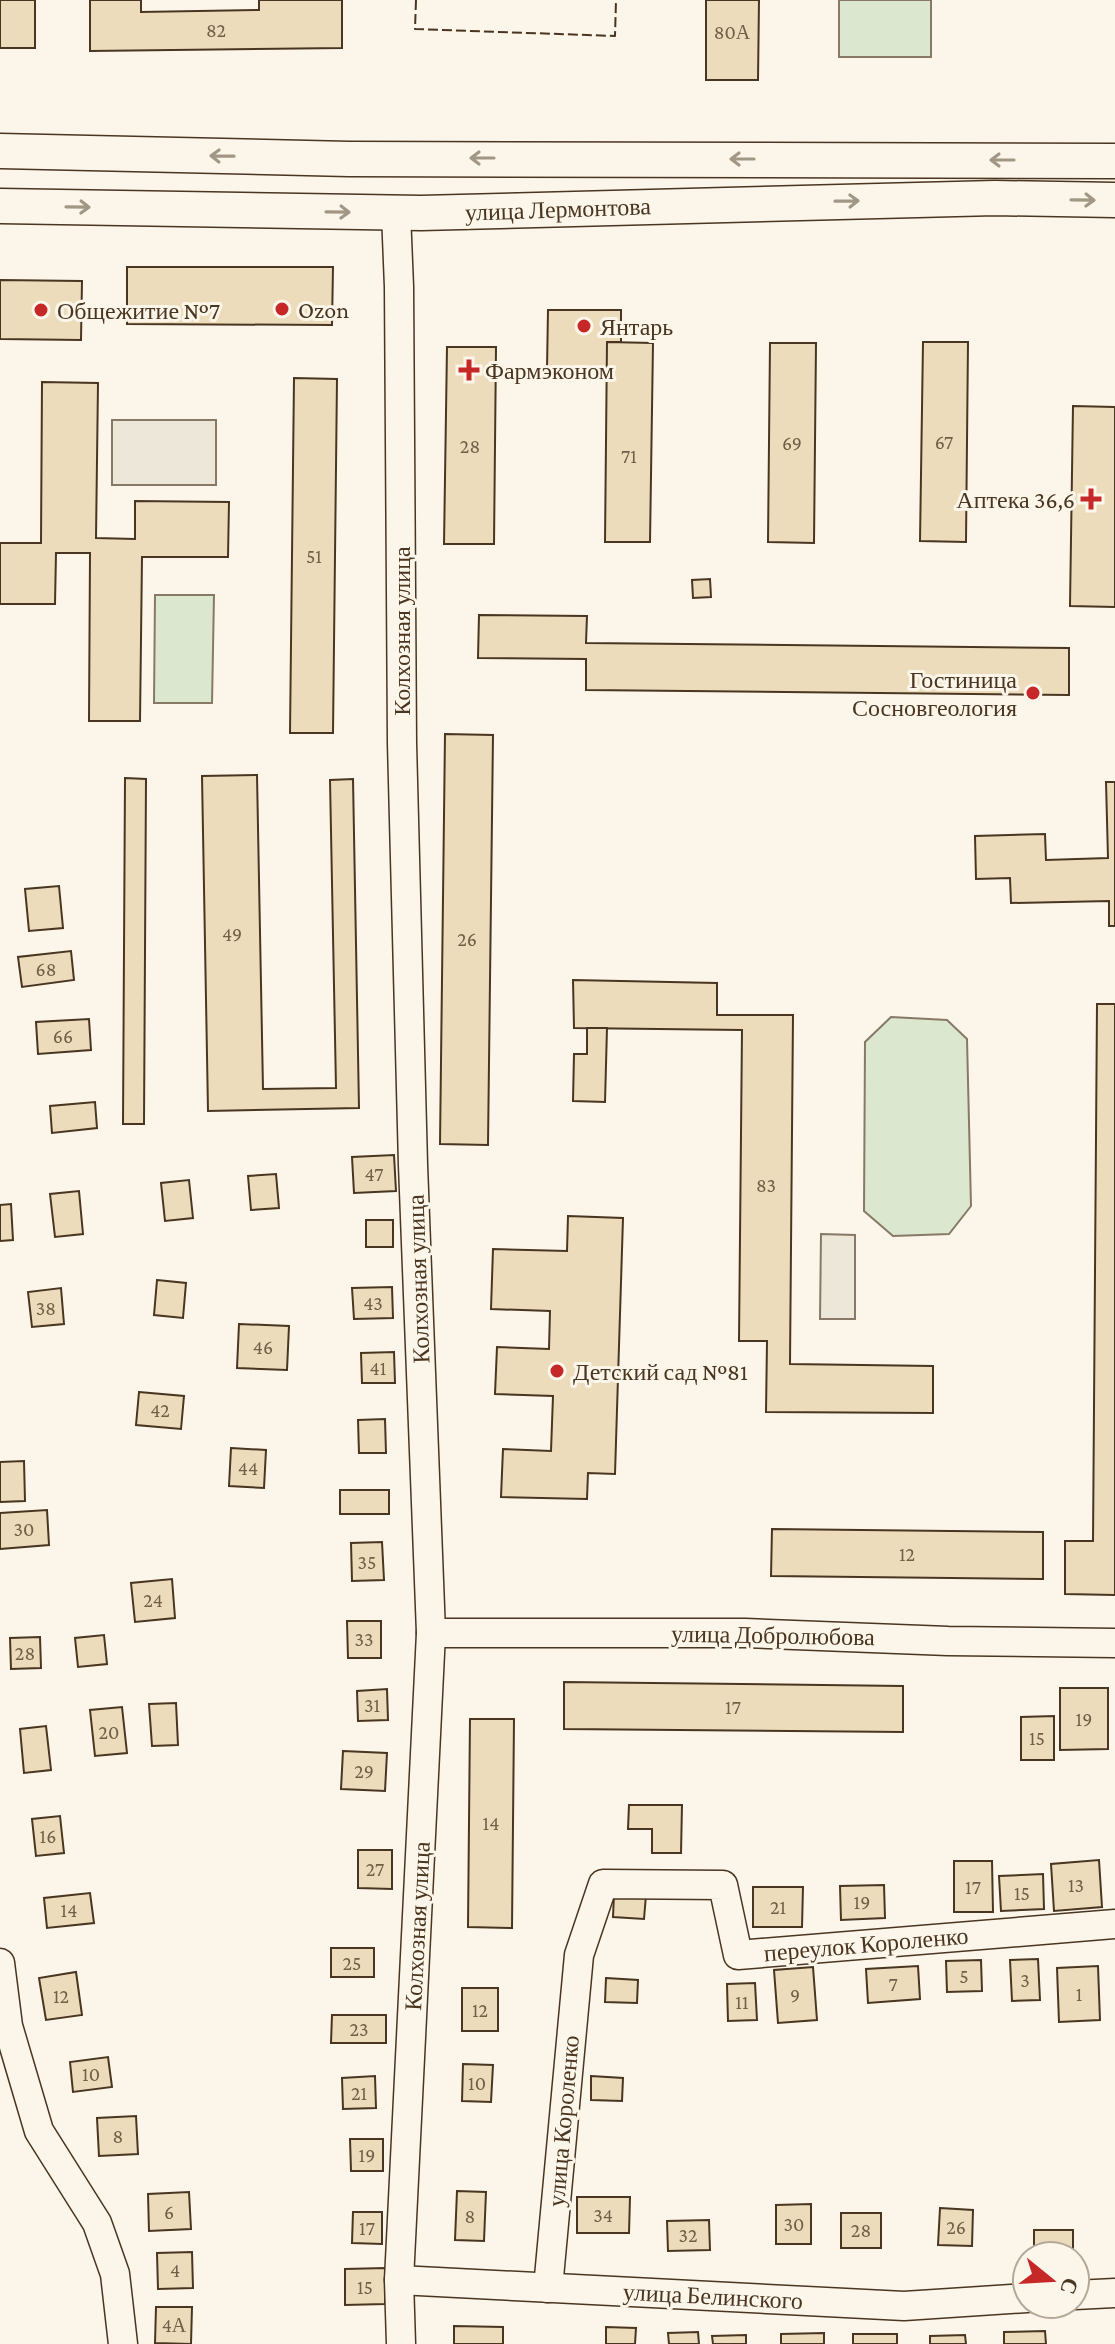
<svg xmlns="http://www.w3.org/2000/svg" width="1115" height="2344" font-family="'Crimson Pro',serif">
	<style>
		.green { fill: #dce7d0; stroke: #887966; stroke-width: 2 }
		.parking { fill: #ede7d9; stroke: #887966; stroke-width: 2 }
		.building { fill: #ecdcbc; stroke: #4a3520; stroke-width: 2 }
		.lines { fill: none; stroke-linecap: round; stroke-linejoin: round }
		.minor-casing { stroke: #4a3520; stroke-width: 31 }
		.major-casing { stroke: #4a3520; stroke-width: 37 }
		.minor { stroke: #fbf6e9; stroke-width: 28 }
		.major { stroke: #fbf6e9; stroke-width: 34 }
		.fence { stroke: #4a3520; stroke-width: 2; stroke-dasharray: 10 4; stroke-linecap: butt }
		.oneway { stroke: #a29684 }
		.poi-dot { fill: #c62828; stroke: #fbf6e9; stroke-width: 3 }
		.labels { text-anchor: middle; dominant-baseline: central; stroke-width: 6; stroke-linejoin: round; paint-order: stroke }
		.number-label { font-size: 20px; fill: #725f47 }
		.street-label { font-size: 24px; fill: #4a3520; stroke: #fbf6e9 }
		.poi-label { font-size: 24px; fill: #4a3520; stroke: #fbf6e9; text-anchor: start }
	</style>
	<rect width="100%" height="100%" fill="#fbf6e9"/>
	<g class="green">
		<rect x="839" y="0" width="92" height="57"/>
		<polygon points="155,595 214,595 212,703 154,703"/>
		<polygon points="891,1017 947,1020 967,1039 971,1206 949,1234 893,1236 864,1211 865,1042"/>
	</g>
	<g class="parking">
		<rect x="112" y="420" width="104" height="65"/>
		<polygon points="821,1234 855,1235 855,1319 820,1319"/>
	</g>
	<g class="building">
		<rect x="0" y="0" width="35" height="48"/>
		<polygon points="90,0 141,0 141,12 259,10 259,0 342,0 342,48 90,51"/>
		<polygon points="706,0 759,0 758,80 706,80"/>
		<polygon points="127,267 333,267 332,325 127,324"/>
		<polygon points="0,280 82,281 81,340 0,339"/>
		<polygon points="548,310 621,310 621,342 607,342 607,370 547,369"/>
		<polygon points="607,342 653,343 650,542 605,542"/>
		<polygon points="923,342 968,342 966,542 920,541"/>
		<polygon points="770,343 816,343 814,543 768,542"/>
		<polygon points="447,347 496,347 494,544 444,544"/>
		<polygon points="294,378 337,379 333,733 290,733"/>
		<polygon points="42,382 98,383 96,538 135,539 135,501 229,502 228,557 142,557 140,721 89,721 90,553 56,553 55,604 0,604 0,543 41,543"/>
		<polygon points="1073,406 1115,407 1115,607 1070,606"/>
		<polygon points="710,579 711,597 693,598 692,580"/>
		<polygon points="479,615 587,616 586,643 1069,648 1069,695 586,690 586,659 478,658"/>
		<polygon points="445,734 493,735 488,1145 440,1144"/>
		<polygon points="257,775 263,1089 336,1088 330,780 353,779 359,1108 208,1111 202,776"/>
		<polygon points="125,778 146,779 144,1124 123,1124"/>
		<polygon points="1106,782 1115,782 1115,926 1109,926 1109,901 1011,903 1010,878 976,879 975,836 1045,834 1046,860 1108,858"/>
		<polygon points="59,886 63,928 29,931 25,889"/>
		<polygon points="71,951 74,980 22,987 18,957"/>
		<polygon points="573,980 717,983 717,1015 793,1015 790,1364 933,1366 933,1413 766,1412 767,1341 739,1341 742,1030 574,1028"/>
		<polygon points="1097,1004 1115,1004 1115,1595 1065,1594 1065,1541 1093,1541"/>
		<polygon points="89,1019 91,1050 38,1054 36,1022"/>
		<polygon points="587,1028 607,1028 605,1102 573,1101 574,1054 587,1054"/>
		<polygon points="95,1102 97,1128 52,1133 50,1106"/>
		<polygon points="394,1155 396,1191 354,1193 352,1157"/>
		<polygon points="276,1174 279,1208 251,1210 248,1176"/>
		<polygon points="189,1180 193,1218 165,1221 161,1183"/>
		<polygon points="79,1191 83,1234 55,1237 50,1194"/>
		<polygon points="11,1204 13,1240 0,1241 0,1205"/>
		<polygon points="568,1216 623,1218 615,1474 588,1473 587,1499 501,1497 503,1449 551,1451 553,1396 495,1394 497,1347 549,1349 550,1311 491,1309 493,1249 567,1251"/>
		<rect x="366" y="1220" width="27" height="27"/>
		<polygon points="157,1280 186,1283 183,1318 154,1315"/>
		<polygon points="392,1287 393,1318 354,1319 352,1288"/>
		<polygon points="61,1288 64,1324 32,1327 28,1292"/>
		<polygon points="239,1324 289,1326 287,1370 237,1368"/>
		<polygon points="394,1352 395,1383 362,1383 361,1353"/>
		<polygon points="139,1392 184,1396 181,1429 136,1425"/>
		<polygon points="385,1419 386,1453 359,1453 358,1420"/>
		<polygon points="231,1448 266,1450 264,1488 229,1486"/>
		<polygon points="24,1461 25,1501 0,1502 0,1462"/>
		<rect x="340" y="1490" width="49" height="24"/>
		<polygon points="47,1510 49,1545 0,1549 0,1513"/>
		<polygon points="772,1529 1043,1532 1043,1579 771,1576"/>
		<polygon points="382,1542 384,1580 352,1581 351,1543"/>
		<polygon points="172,1579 175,1618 135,1622 131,1583"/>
		<polygon points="347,1621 381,1621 381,1658 348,1658"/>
		<polygon points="104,1635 107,1664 78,1667 75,1638"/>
		<polygon points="40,1637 41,1668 11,1669 10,1638"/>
		<polygon points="564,1682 903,1686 903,1732 564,1729"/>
		<polygon points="1060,1688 1108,1688 1108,1749 1060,1750"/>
		<polygon points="387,1689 388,1720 358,1721 357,1691"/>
		<polygon points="176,1703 178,1745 152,1746 149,1704"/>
		<polygon points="122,1707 127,1753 95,1756 90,1710"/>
		<polygon points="1054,1716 1054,1760 1021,1760 1021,1717"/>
		<polygon points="470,1719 514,1719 512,1928 468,1927"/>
		<polygon points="46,1726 51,1770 24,1773 20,1729"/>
		<polygon points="343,1751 387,1753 385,1791 341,1789"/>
		<polygon points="629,1805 682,1805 681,1853 652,1853 652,1829 628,1829"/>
		<polygon points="60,1816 64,1853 36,1856 32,1819"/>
		<polygon points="358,1850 392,1850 392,1889 358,1888"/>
		<polygon points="1099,1860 1102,1907 1054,1911 1051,1864"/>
		<polygon points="954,1861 992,1861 993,1912 954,1912"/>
		<polygon points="1043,1874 1044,1909 1001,1911 999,1876"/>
		<polygon points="884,1885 885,1918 841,1920 840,1886"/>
		<polygon points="753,1887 803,1887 802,1927 753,1927"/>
		<polygon points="90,1893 94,1923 47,1928 44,1898"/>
		<polygon points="614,1894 646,1895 644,1919 613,1917"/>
		<rect x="331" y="1948" width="43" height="29"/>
		<polygon points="1038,1959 1040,2000 1012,2001 1010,1960"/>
		<polygon points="981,1960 982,1991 947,1992 946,1961"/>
		<polygon points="918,1966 920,1999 868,2003 866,1969"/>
		<polygon points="1098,1966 1100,2020 1059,2022 1057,1968"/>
		<polygon points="813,1967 817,2020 778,2023 774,1970"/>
		<polygon points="76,1972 82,2015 46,2020 39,1978"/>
		<polygon points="606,1978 638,1980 637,2003 605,2002"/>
		<polygon points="755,1983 757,2020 728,2021 727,1984"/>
		<rect x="462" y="1988" width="36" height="43"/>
		<polygon points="332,2015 386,2015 386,2043 331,2043"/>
		<polygon points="108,2057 112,2087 73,2092 70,2062"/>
		<polygon points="463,2064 493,2065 491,2102 462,2101"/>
		<polygon points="375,2076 376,2108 343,2109 342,2078"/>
		<polygon points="591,2076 623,2078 622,2101 591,2100"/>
		<polygon points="136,2116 138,2154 99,2156 97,2118"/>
		<polygon points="350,2139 383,2139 383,2171 351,2171"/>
		<polygon points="457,2191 486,2192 484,2241 455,2240"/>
		<polygon points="189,2192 191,2229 149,2231 148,2194"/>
		<polygon points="577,2197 630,2197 629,2233 577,2233"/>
		<polygon points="811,2204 811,2244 776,2244 776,2205"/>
		<polygon points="940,2208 973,2210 972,2246 938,2245"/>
		<polygon points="353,2212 382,2212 382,2244 352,2243"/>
		<rect x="841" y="2213" width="40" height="35"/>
		<polygon points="709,2220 710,2250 668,2251 667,2221"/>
		<rect x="1034" y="2230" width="39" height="26"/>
		<polygon points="192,2252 193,2288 158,2289 157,2253"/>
		<polygon points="385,2268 385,2304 345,2305 345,2269"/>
		<polygon points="156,2307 192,2307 191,2344 155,2343"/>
		<polygon points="454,2326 503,2327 503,2344 454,2344"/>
		<polygon points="606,2327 636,2328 635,2344 606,2344"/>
		<polygon points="1045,2331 1046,2344 1004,2344 1004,2332"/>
		<polygon points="698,2332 699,2344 669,2344 668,2333"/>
		<polygon points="824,2333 824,2344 781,2344 781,2334"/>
		<rect x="853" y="2334" width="44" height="10"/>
		<polygon points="746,2335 746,2344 713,2344 712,2336"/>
		<polygon points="965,2335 966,2344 930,2344 930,2336"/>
	</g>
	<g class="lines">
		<defs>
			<g id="minor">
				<polyline points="396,213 399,287 402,743 413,1165 431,1633 399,2280 401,2344"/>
				<polyline points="431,1633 745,1633 948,1641 1115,1643"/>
				<polyline points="0,1963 8,2026 39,2131 97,2223 115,2274 123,2344"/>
				<polyline points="399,2280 904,2306 1027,2298"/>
				<polyline points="548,2288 579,1955 603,1884 723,1885 738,1955 1115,1924"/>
				<polyline points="1075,2295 1115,2293"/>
			</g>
			<g id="major">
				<polyline points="0,151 349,159 1115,161"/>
				<polyline points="0,206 421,213 995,198 1115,200"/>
			</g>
		</defs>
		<use href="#minor" class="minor-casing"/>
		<use href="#major" class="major-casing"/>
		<use href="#minor" class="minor"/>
		<use href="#major" class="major"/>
		<polyline class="fence" points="416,0 415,29 615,36 616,0"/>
	</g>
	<defs><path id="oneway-shaft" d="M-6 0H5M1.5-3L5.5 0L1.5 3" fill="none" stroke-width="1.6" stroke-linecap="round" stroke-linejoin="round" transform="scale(2)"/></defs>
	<g class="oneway">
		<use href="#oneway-shaft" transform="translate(222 156) rotate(-179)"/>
		<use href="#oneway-shaft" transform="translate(482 158) rotate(-180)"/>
		<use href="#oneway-shaft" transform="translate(742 159) rotate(-180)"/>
		<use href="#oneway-shaft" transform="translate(1002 160) rotate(-180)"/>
		<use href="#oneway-shaft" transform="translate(1083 200) rotate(1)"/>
		<use href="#oneway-shaft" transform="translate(847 201) rotate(-1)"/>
		<use href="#oneway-shaft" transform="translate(78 207) rotate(1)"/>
		<use href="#oneway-shaft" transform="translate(338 212) rotate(1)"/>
	</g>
	<g class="poi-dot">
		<circle cx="282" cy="309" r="8"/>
		<circle cx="41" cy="310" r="8"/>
		<circle cx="584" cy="326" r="8"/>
		<path d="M465 358h8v8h8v8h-8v8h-8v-8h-8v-8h8z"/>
		<path d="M1087 487h8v8h8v8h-8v8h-8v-8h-8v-8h8z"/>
		<circle cx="1033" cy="693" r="8"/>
		<circle cx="557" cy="1371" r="8"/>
	</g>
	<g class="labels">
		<g class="number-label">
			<text x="216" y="30">82</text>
			<text x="732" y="32">80А</text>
			<text x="944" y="442">67</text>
			<text x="792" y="443">69</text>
			<text x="470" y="446">28</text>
			<text x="629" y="456">71</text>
			<text x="314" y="556">51</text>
			<text x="232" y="934">49</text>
			<text x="467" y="939">26</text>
			<text x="46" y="969">68</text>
			<text x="63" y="1036">66</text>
			<text x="374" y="1174">47</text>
			<text x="766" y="1185">83</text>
			<text x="373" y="1303">43</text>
			<text x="46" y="1308">38</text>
			<text x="263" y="1347">46</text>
			<text x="378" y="1368">41</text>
			<text x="160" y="1410">42</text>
			<text x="248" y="1468">44</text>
			<text x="24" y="1529">30</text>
			<text x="907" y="1554">12</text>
			<text x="367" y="1562">35</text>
			<text x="153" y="1600">24</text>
			<text x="364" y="1639">33</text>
			<text x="25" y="1653">28</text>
			<text x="372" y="1705">31</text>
			<text x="733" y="1707">17</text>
			<text x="1084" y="1719">19</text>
			<text x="109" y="1732">20</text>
			<text x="1037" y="1738">15</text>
			<text x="364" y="1771">29</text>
			<text x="491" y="1823">14</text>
			<text x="48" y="1836">16</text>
			<text x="375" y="1869">27</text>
			<text x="1076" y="1885">13</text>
			<text x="973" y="1887">17</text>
			<text x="1022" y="1893">15</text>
			<text x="862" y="1902">19</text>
			<text x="778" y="1907">21</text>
			<text x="69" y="1910">14</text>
			<text x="352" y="1963">25</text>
			<text x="964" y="1976">5</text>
			<text x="1025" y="1980">3</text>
			<text x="893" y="1984">7</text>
			<text x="1079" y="1994">1</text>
			<text x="795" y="1995">9</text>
			<text x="61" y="1996">12</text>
			<text x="742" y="2002">11</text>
			<text x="480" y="2010">12</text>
			<text x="359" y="2029">23</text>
			<text x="91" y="2074">10</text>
			<text x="477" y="2083">10</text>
			<text x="359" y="2093">21</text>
			<text x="118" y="2136">8</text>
			<text x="367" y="2155">19</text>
			<text x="169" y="2212">6</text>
			<text x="603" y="2215">34</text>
			<text x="470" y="2216">8</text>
			<text x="794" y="2224">30</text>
			<text x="956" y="2227">26</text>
			<text x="367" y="2228">17</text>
			<text x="861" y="2230">28</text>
			<text x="688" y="2235">32</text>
			<text x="175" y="2270">4</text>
			<text x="365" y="2287">15</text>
			<text x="174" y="2325">4А</text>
		</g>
		<g class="street-label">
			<text transform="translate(558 209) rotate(-2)">улица Лермонтова</text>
			<text transform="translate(401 631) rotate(-90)">Колхозная улица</text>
			<text transform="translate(418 1279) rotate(-92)">Колхозная улица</text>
			<text transform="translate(773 1635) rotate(1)">улица Добролюбова</text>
			<text transform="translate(417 1926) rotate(-87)">Колхозная улица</text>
			<text transform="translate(866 1944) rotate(-5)">переулок Короленко</text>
			<text transform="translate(563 2121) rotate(-85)">улица Короленко</text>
			<text transform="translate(713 2296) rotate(3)">улица Белинского</text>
		</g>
		<g class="poi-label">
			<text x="298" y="309">Ozon</text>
			<text x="57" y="310">Общежитие №7</text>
			<text x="600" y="326">Янтарь</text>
			<text x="485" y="370">Фармэконом</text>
			<text x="1075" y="499" text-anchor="end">Аптека 36,6</text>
			<text x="1017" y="679" text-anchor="end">Гостиница<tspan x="1017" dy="28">Сосновгеология</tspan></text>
			<text x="573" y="1371">Детский сад №81</text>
		</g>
	</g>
	<g transform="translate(1051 2280) rotate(108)"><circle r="38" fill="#fbf6e9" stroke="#b4a999" stroke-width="2"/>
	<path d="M0-6L14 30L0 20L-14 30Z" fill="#c62828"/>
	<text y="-12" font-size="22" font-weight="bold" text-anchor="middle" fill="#4a3520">С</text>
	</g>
</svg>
